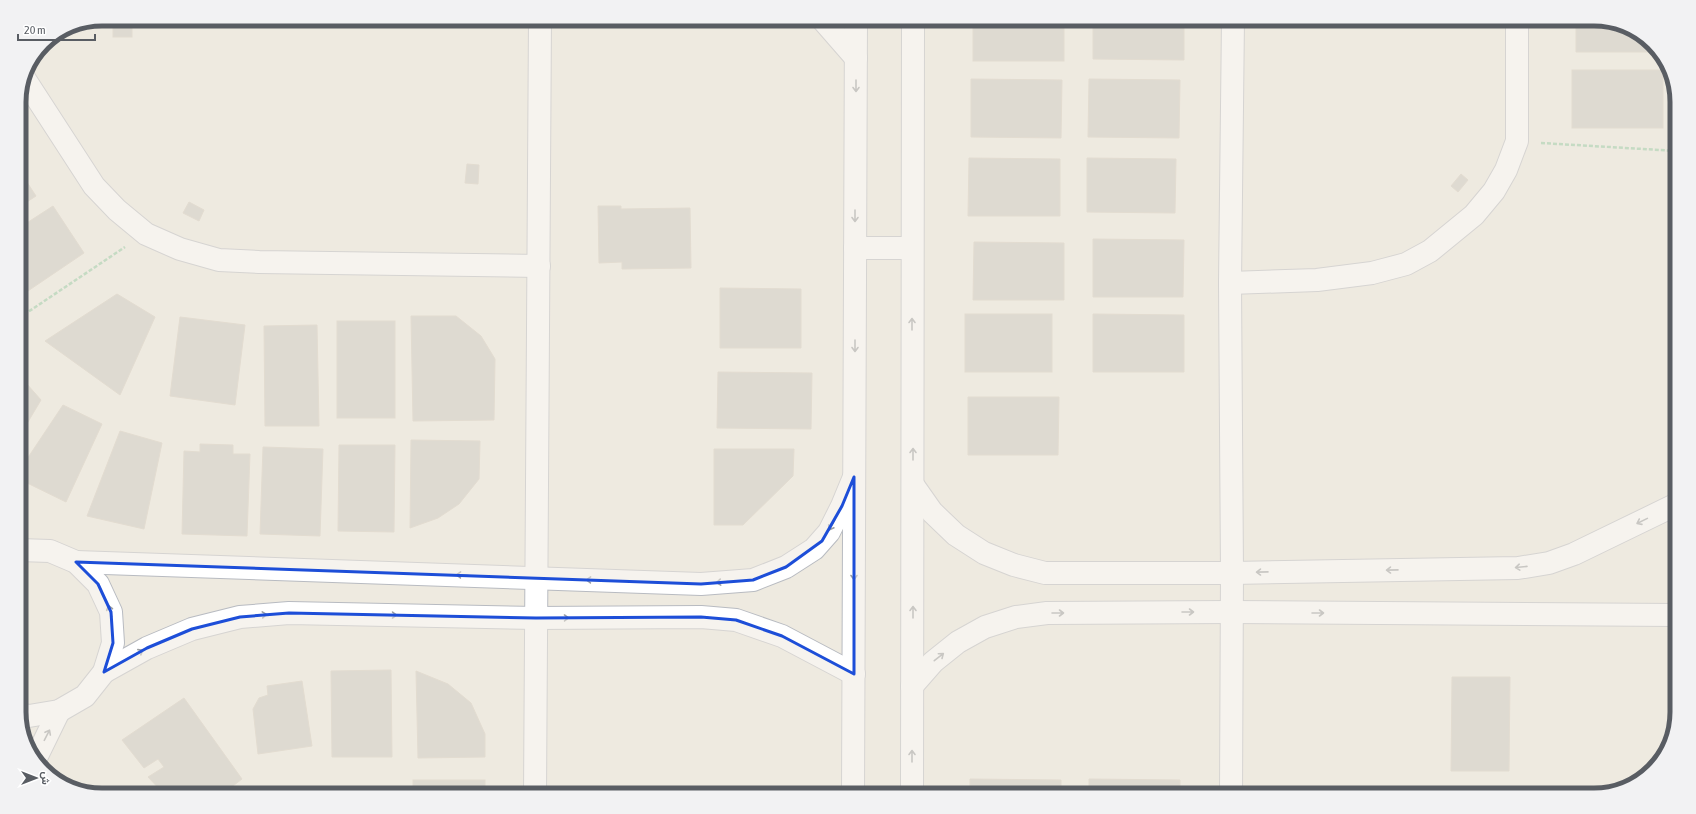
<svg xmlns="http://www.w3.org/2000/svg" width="1696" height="814" font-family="'Asap Condensed',Vazirmatn,sans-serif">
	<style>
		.building { fill: #cac7bf; stroke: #d3ccbd }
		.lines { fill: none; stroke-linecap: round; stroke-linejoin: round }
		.minor-casing { stroke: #b8bbc1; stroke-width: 24 }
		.tertiary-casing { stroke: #b8bbc1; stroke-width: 24 }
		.path { stroke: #92c9a1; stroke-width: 2.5; stroke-dasharray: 4 2; stroke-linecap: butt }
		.minor { stroke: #fff; stroke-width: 22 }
		.tertiary { stroke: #fff; stroke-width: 22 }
		.oneway { stroke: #9b9ea1 }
		.marked { fill: none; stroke: #1d4ed8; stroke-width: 3; stroke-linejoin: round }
		.rim { fill: none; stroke: #595d63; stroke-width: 5 }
	</style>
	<rect width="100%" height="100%" fill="#eeeae0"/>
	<g class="building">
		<rect x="973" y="19" width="91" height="42"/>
		<polygon points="1093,19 1184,19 1184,60 1093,59"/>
		<polygon points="1576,19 1594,19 1630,27 1659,52 1576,52"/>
		<rect x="113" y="26" width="19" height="11"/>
		<rect x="1572" y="70" width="91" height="58"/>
		<polygon points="971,79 1062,80 1061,138 971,137"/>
		<polygon points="1089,79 1180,80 1179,138 1088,137"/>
		<polygon points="969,158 1060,159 1060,216 968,216"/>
		<polygon points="1087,158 1176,159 1175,213 1087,212"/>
		<polygon points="467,164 479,165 478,184 465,183"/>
		<polygon points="19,170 36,196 19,207"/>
		<polygon points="1461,174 1468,180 1458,192 1451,186"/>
		<polygon points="189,202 204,210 199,221 183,213"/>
		<polygon points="53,206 84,253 19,297 19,228"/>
		<polygon points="598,206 621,206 621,209 690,208 691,268 622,269 622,262 599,263"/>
		<polygon points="1093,239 1184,240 1183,297 1093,297"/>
		<polygon points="974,242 1064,243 1064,300 973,300"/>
		<polygon points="720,288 801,289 801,348 720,348"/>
		<polygon points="117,294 155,317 120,395 45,341"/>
		<rect x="965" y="314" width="87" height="58"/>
		<polygon points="1093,314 1184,315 1184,372 1093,372"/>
		<polygon points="411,316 456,316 481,336 495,359 494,420 413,421"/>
		<polygon points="180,317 245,325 235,405 170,396"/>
		<rect x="337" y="321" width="58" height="97"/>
		<polygon points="317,325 319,426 265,426 264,326"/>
		<polygon points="718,372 812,373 811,429 717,428"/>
		<polygon points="19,375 41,400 19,437"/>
		<polygon points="968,397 1059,397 1058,455 968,455"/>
		<polygon points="63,405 102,424 66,502 19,479 19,471"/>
		<polygon points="120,431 162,443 144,529 87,516"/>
		<polygon points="411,440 480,441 479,479 459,504 438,518 410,528"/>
		<polygon points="200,444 233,445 233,454 250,454 247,536 182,534 184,451 200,452"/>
		<polygon points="339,445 395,445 394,532 338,531"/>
		<polygon points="263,447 323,449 320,536 260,534"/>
		<polygon points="714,449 794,449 793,476 743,525 714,525"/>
		<polygon points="391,670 392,757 332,757 331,671"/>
		<polygon points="416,671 448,684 471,703 485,734 485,757 418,758"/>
		<polygon points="1452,677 1510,677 1509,771 1451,771"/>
		<polygon points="302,681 312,746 258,754 253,709 259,698 268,695 267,686"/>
		<polygon points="184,698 242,779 221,795 165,795 148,777 164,767 158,759 144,768 122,740"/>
		<polygon points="970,779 1061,780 1061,795 970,795"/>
		<polygon points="1089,779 1180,780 1180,795 1089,795"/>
		<rect x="413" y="780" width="72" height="15"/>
	</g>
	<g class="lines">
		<defs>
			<g id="minor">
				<polyline points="822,19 856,58"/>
				<polyline points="24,78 94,186 117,210 146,234 180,249 219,260 259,262 539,266"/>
				<polyline points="1230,283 1317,280 1372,273 1406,264 1430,251 1474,215 1494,191 1506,170 1517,141 1517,19"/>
				<polyline points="913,485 932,512 956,535 984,553 1014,565 1045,573 1232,573 1518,568 1549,563 1574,554 1677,504"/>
				<polyline points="19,550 50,551 76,562 98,584 111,612 113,643 104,672 85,696 59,711 29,716 19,714"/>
				<polyline points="76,562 701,584 753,580 786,567 814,549 829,532 842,506 854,477"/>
				<polyline points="104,672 147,648 192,629 240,617 289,613 536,618 701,617 736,620 782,636 854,674"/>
				<polyline points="912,686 933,662 958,642 985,627 1016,617 1047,613 1231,612 1677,615"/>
				<polyline points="35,760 59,711"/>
				<polyline points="535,795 540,19"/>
				<polyline points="1231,795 1232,573 1230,283 1233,19"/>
			</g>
			<g id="tertiary">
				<polyline points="855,248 912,248"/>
				<polyline points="853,795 856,19"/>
				<polyline points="912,795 913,19"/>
			</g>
		</defs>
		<use href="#minor" class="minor-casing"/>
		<use href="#tertiary" class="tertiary-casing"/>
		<g class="path">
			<polyline points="1541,143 1677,151"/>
			<polyline points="19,318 125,247"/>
		</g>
		<use href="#minor" class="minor"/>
		<use href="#tertiary" class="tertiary"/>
	</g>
	<defs><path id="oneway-shaft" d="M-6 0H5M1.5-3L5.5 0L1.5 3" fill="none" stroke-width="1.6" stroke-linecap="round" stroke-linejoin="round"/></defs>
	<g class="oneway">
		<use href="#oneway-shaft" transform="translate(856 86) rotate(90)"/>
		<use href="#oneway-shaft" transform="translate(855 216) rotate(90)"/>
		<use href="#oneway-shaft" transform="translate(912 324) rotate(-90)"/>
		<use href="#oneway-shaft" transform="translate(855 346) rotate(90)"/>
		<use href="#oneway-shaft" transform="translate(913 454) rotate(-90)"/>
		<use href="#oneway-shaft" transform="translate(1642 521) rotate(154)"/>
		<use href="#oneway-shaft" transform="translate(832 525) rotate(118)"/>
		<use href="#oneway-shaft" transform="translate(1521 567) rotate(174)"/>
		<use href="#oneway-shaft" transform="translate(1392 570) rotate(179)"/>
		<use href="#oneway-shaft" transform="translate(1262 572) rotate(179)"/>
		<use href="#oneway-shaft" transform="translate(854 574) rotate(90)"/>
		<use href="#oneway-shaft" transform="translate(462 575) rotate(-178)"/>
		<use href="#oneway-shaft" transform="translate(592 580) rotate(-178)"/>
		<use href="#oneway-shaft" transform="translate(722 582) rotate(175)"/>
		<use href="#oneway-shaft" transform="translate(110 611) rotate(-106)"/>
		<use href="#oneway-shaft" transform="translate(913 612) rotate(-90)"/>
		<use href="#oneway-shaft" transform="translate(1188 612)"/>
		<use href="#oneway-shaft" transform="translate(1058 613)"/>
		<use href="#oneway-shaft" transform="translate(1318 613)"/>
		<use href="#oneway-shaft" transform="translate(261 615) rotate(-5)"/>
		<use href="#oneway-shaft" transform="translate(391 615) rotate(1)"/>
		<use href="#oneway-shaft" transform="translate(563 618) rotate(-1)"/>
		<use href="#oneway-shaft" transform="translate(138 653) rotate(-30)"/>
		<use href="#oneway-shaft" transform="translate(939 657) rotate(-38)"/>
		<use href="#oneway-shaft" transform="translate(47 735) rotate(-63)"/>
		<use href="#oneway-shaft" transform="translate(912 756) rotate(-90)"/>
	</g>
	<path d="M0 0H1696V814H0ZM854,477V674L782,636L736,620L701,617L536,618L289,613L240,617L192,629L147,648L104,672L113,643L111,612L98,584L76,562L701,584L753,580L786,567L822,541L842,506Z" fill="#eeeae0" fill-opacity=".55" fill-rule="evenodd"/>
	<path class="marked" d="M854,477V674L782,636L736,620L701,617L536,618L289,613L240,617L192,629L147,648L104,672L113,643L111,612L98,584L76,562L701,584L753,580L786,567L822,541L842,506Z"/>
	<path d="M0 0H1696V814H0ZM102 26H1594A76 76 0 0 1 1670 102V712A76 76 0 0 1 1594 788H102A76 76 0 0 1 26 712V102A76 76 0 0 1 102 26Z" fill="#f2f2f3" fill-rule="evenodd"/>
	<path class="rim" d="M102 26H1594A76 76 0 0 1 1670 102V712A76 76 0 0 1 1594 788H102A76 76 0 0 1 26 712V102A76 76 0 0 1 102 26Z"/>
	<g transform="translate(36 778) rotate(90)" stroke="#ffffff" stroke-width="3" paint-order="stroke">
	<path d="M0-3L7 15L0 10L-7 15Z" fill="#595d63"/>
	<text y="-6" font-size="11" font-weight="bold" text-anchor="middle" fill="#595d63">ش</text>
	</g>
	<path d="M18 34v6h77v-6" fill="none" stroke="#595d63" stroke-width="2"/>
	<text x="24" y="34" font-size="12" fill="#595d63" stroke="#ffffff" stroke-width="3" paint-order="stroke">20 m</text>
</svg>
